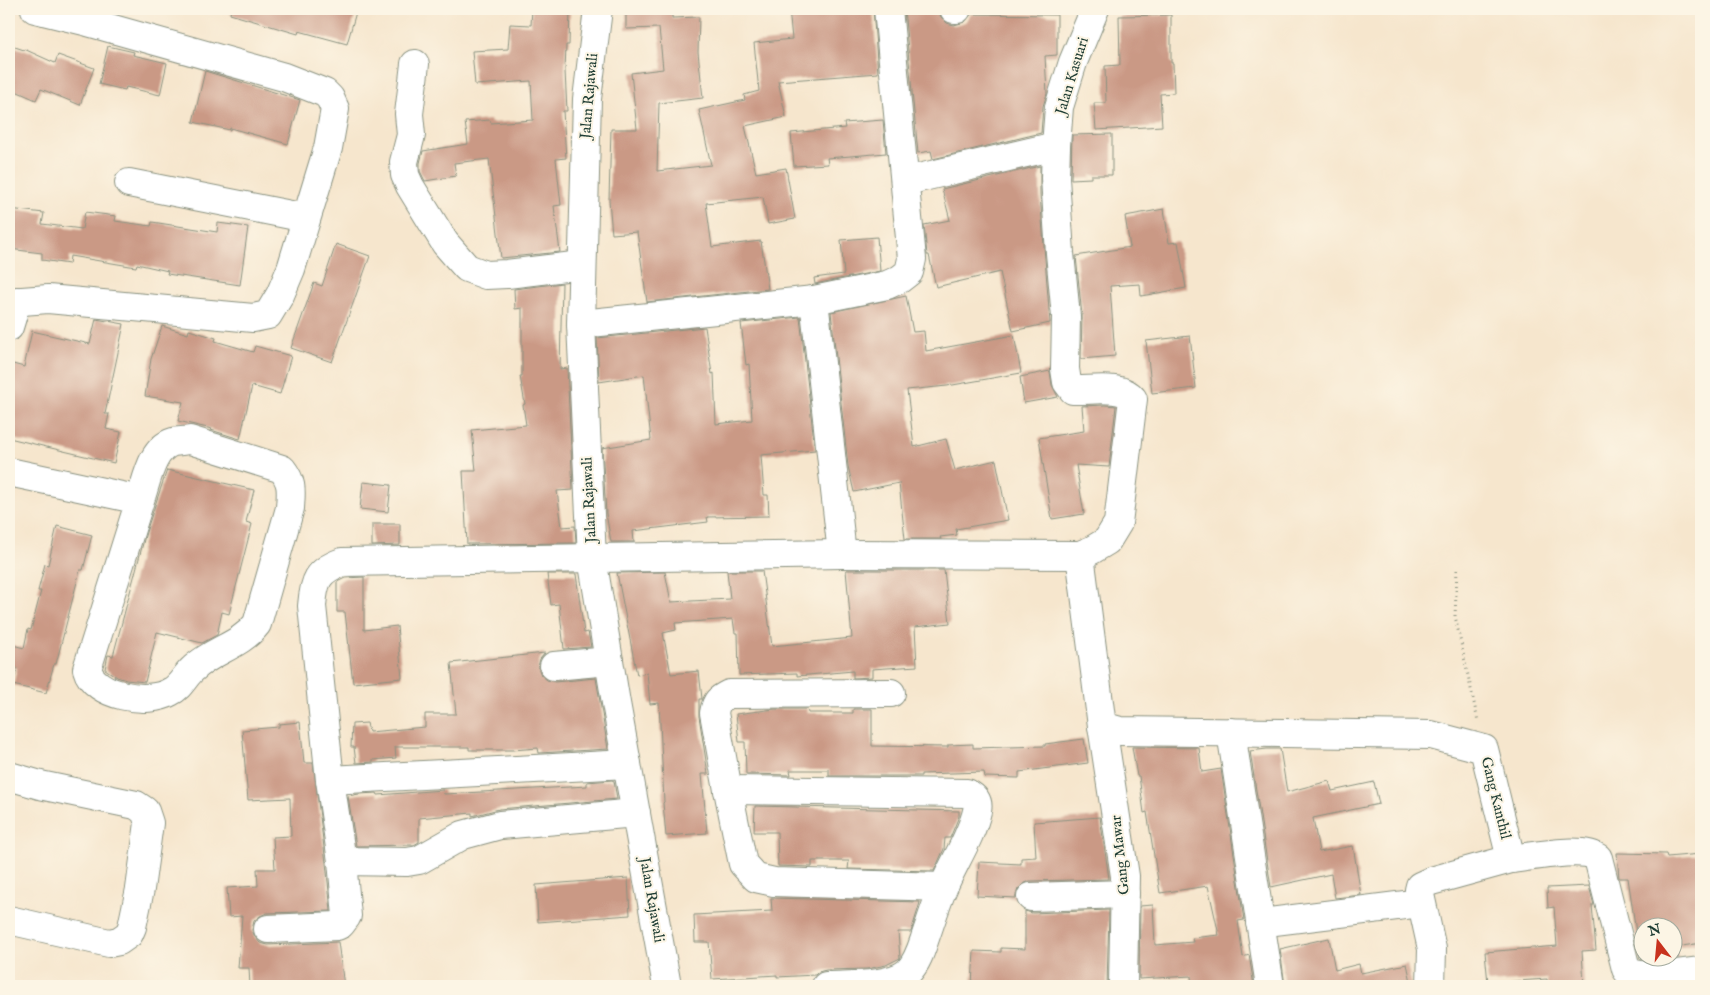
<svg xmlns="http://www.w3.org/2000/svg" width="1710" height="995" font-family="'IM FELL English',serif">
	<style>
		.building { fill: #ca9985; fill-rule: evenodd }
		.lines { fill: none; stroke-linecap: round; stroke-linejoin: round }
		.minor-casing { stroke: #8a9280; stroke-width: 30 }
		.path { stroke: #8a9280; stroke-width: 3; stroke-dasharray: 1 4; stroke-linecap: butt }
		.minor { stroke: #fff; stroke-width: 28 }
		.labels { text-anchor: middle; dominant-baseline: central; stroke-width: 4; stroke-linejoin: round; paint-order: stroke }
		.street-label { font-size: 15px; fill: #1f3d34; stroke: #fcf5e5 }
	</style>
	<rect width="100%" height="100%" fill="#fcf5e5"/>
	<filter id="ink" filterUnits="userSpaceOnUse"><feTurbulence type="fractalNoise" baseFrequency=".02" numOctaves="2"/><feDisplacementMap in="SourceGraphic" scale="10" xChannelSelector="R" yChannelSelector="G"/><feConvolveMatrix kernelMatrix="1 2 1 2 8 2 1 2 1" color-interpolation-filters="sRGB"/></filter>
	<filter id="wash" filterUnits="userSpaceOnUse"><feTurbulence type="fractalNoise" baseFrequency=".0096" numOctaves="4" result="noise"/><feDisplacementMap in="SourceGraphic" scale="20" xChannelSelector="R" yChannelSelector="G"/><feGaussianBlur stdDeviation="1.12" result="paint"/><feColorMatrix in="noise" values="0 0 0 0 0 0 0 0 0 0 0 0 0 0 0 0 0 1.4 0 .05"/><feComposite in="paint" operator="in"/></filter>
	<g filter="url(#wash)">
		<rect width="100%" height="100%" fill="#f6e6cd"/>
		<g id="blocks">
			<g class="building">
				<polygon points="231,9 346,9 356,12 347,44 299,31 298,34 230,14"/>
				<polygon points="532,9 570,9 569,45 566,45 565,71 567,111 563,111 566,158 556,159 561,205 554,206 560,252 501,258 489,159 454,163 456,176 425,181 420,171 420,163 423,151 468,144 465,122 490,120 491,123 533,120 531,81 475,85 472,51 508,49 510,24 531,25"/>
				<polygon points="626,9 672,9 672,18 699,17 698,52 703,98 659,103 657,171 711,165 699,110 745,100 744,95 759,91 754,43 792,39 789,9 873,9 878,73 778,81 786,117 745,126 756,173 786,168 795,219 768,224 763,197 706,203 712,247 761,241 768,289 647,302 637,232 612,234 609,200 611,129 637,129 631,73 663,69 659,28 626,29"/>
				<polygon points="904,9 938,9 941,17 947,23 954,25 965,22 971,14 1057,15 1057,55 1045,56 1047,94 1043,106 1041,133 933,159 931,151 918,153"/>
				<polygon points="1171,15 1171,63 1173,63 1174,93 1160,94 1162,126 1096,130 1094,103 1106,103 1105,66 1120,65 1119,16"/>
				<polygon points="9,45 24,50 24,49 55,63 58,55 94,68 80,105 41,89 36,100 9,88"/>
				<polygon points="108,46 134,52 133,55 167,63 160,95 126,87 125,90 99,84"/>
				<polygon points="205,71 300,100 288,144 230,128 230,130 193,122"/>
				<polygon points="883,120 886,153 827,158 828,164 794,166 791,133 845,128 844,123"/>
				<polygon points="1112,134 1112,175 1091,175 1091,178 1071,179 1072,135"/>
				<polygon points="1040,166 1040,194 1050,323 1013,331 1000,272 936,287 929,255 927,255 924,225 950,220 942,189"/>
				<polygon points="9,209 44,213 42,224 82,229 85,212 116,216 115,221 151,226 152,222 217,232 218,223 248,227 240,285 167,274 168,271 137,264 136,267 70,256 69,264 42,260 42,253 9,249"/>
				<polygon points="1164,209 1169,243 1178,242 1186,288 1141,296 1140,284 1110,286 1115,356 1081,359 1082,316 1076,256 1130,247 1125,216"/>
				<polygon points="877,237 880,271 815,284 814,278 844,274 841,240"/>
				<polygon points="336,244 370,256 332,362 291,348 314,283 322,286"/>
				<polygon points="562,283 560,369 567,368 573,490 557,491 562,527 575,526 576,543 467,544 463,471 476,471 472,430 526,425 523,405 525,404 520,376 522,376 522,308 515,309 514,289"/>
				<polygon points="906,296 913,332 924,331 926,351 1014,335 1021,373 947,386 907,390 914,447 946,439 955,470 996,460 1008,520 956,529 957,535 940,537 941,539 905,539 899,483 854,492 848,466 831,312"/>
				<polygon points="800,317 815,450 761,455 764,495 768,495 769,516 707,517 708,522 633,531 634,542 611,542 606,513 602,448 651,440 644,375 599,382 597,338 705,327 712,374 714,373 716,424 752,420 749,364 746,365 741,323"/>
				<polygon points="96,319 124,324 105,414 109,414 106,429 121,432 114,463 9,438 9,386 13,364 24,367 32,331 90,344"/>
				<polygon points="162,326 188,334 189,330 216,338 215,341 253,352 255,346 291,356 280,394 252,386 240,439 211,430 212,429 178,421 183,402 145,396 151,359"/>
				<polygon points="1190,336 1196,388 1152,393 1146,341"/>
				<polygon points="1050,371 1052,385 1058,397 1024,403 1020,377"/>
				<polygon points="1105,405 1116,406 1109,467 1076,465 1084,514 1052,519 1039,438 1084,431 1082,406"/>
				<polygon points="167,470 254,490 246,522 252,524 229,614 222,612 217,635 202,643 157,632 145,682 126,680 117,677 105,669 108,655 113,656 146,532"/>
				<polygon points="363,482 391,485 388,512 360,509"/>
				<polygon points="372,524 400,524 400,545 372,546"/>
				<polygon points="57,526 92,535 83,570 80,570 56,664 54,664 46,693 13,685 17,668 9,666 9,644 24,648 28,629 31,630 41,591 38,591 45,564 48,565"/>
				<polygon points="846,570 944,570 950,623 915,627 917,666 872,669 872,677 853,678 853,671 797,676 797,673 739,675 738,633 735,633 733,619 675,623 676,630 663,633 671,674 699,671 702,699 699,699 699,716 708,774 702,774 707,833 666,836 663,803 664,802 659,703 650,704 647,673 637,675 617,573 665,572 671,602 730,599 727,571 762,571 772,646 852,638"/>
				<polygon points="547,574 576,574 584,633 588,632 591,647 564,649 559,604 551,605"/>
				<polygon points="364,577 364,630 397,626 402,678 353,683 345,612 337,612 337,582 345,578"/>
				<polygon points="545,653 540,659 538,667 541,675 547,680 555,682 596,678 608,749 539,753 538,748 513,750 469,750 469,747 395,747 396,758 373,760 373,762 356,763 354,747 351,747 352,724 367,723 369,732 425,727 425,714 456,714 451,663"/>
				<polygon points="775,709 807,709 808,713 853,713 853,709 872,709 872,746 948,747 948,745 973,744 973,748 1045,746 1045,744 1084,739 1088,763 1019,772 1019,778 985,777 984,772 921,774 921,776 829,776 829,770 790,770 791,775 746,774 745,742 739,742 736,714"/>
				<polygon points="300,722 304,763 313,763 326,863 331,911 267,913 260,916 254,921 252,930 255,937 260,943 268,945 338,942 344,986 250,986 249,968 238,968 242,916 229,917 227,888 258,886 257,869 275,869 273,837 291,836 290,798 248,800 242,730 279,727 279,724"/>
				<polygon points="1132,747 1199,748 1202,772 1221,769 1244,920 1238,921 1243,957 1249,955 1254,986 1192,986 1191,976 1139,979 1140,906 1153,905 1155,945 1193,942 1192,938 1219,935 1208,886 1160,893 1147,812 1144,813 1139,776 1137,776"/>
				<polygon points="1267,749 1280,749 1287,792 1329,781 1332,791 1374,782 1379,804 1313,818 1319,852 1353,846 1361,895 1335,898 1331,874 1271,887 1250,751"/>
				<polygon points="612,780 614,781 617,799 499,809 472,816 472,813 419,818 419,842 414,845 356,846 348,796 359,794 377,793 378,795 443,790 444,794 464,793 587,786 587,782"/>
				<polygon points="755,806 959,811 959,816 950,838 945,838 944,849 934,871 848,869 849,861 812,861 812,867 778,866 777,832 754,832"/>
				<polygon points="1100,817 1109,879 1030,881 1023,884 1018,889 1015,898 977,896 979,862 1021,864 1021,858 1036,857 1034,822"/>
				<path d="M1617,853L1666,854L1667,857L1701,854V943L1676,947L1678,958L1653,961L1640,959L1628,878H1619ZM1642,928H1672V958H1642Z"/>
				<polygon points="628,878 630,915 538,922 536,885"/>
				<polygon points="1589,886 1594,905 1592,905 1596,950 1582,951 1584,986 1547,986 1547,979 1488,983 1485,952 1557,946 1554,907 1548,908 1547,888"/>
				<polygon points="771,898 920,902 919,906 911,932 898,932 900,958 886,965 867,969 826,970 818,972 815,975 777,977 777,975 712,979 709,942 695,942 694,915 772,911"/>
				<polygon points="1109,910 1107,986 972,985 974,951 1001,952 1001,948 1025,949 1025,911 1032,913"/>
				<polygon points="1329,938 1335,970 1359,964 1361,973 1407,964 1412,986 1285,986 1280,949"/>
			</g>
		</g>
	</g>
	<g filter="url(#ink)">
		<use href="#blocks" fill-opacity="0" stroke="#8a9280" stroke-width="1"/>
		<g class="lines">
			<defs>
				<g id="minor">
					<polyline points="598,9 587,99 581,324 592,558 616,703 667,986"/>
					<polyline points="954,9 957,9"/>
					<polyline points="415,64 409,114 411,135 404,162 405,175 410,186 445,243 459,259 467,268 486,275 507,274 582,265"/>
					<polyline points="906,181 1056,146"/>
					<polyline points="129,183 306,218"/>
					<polyline points="814,300 842,554"/>
					<polyline points="9,302 48,299 253,318 268,315 280,295 291,269 328,148 335,109 330,98 325,93 284,77 88,22 35,9"/>
					<polyline points="581,324 814,300 887,285 900,279 909,272 912,259 888,9"/>
					<polyline points="9,327 17,301"/>
					<path d="M9,472L140,500L87,669C94,696 148,705 170,692C181,687 185,675 194,668C213,650 240,646 257,624L290,508C291,491 293,483 282,469L190,440C184,441 178,441 173,442C151,449 147,481 140,500"/>
					<polyline points="1080,555 1102,726 1120,731 1431,735 1484,749 1511,859 1431,881 1420,886 1419,890 1432,949 1431,986"/>
					<polyline points="554,666 609,661"/>
					<path d="M891,693L729,694C719,699 716,701 714,713L728,790L743,864L756,878L774,882L943,887"/>
					<polyline points="1102,726 1125,876 1123,986"/>
					<polyline points="1231,732 1270,986"/>
					<polyline points="9,776 40,785 136,805 145,811 149,823 140,889 132,927 129,934 119,941 109,943 9,920"/>
					<polyline points="330,780 627,764"/>
					<path d="M728,790L967,793C975,797 979,802 977,811C972,835 953,864 943,888C936,904 931,921 925,938C921,950 917,963 908,972C890,987 849,985 826,986"/>
					<path d="M1511,859C1530,857 1584,846 1598,858L1626,969L1629,973L1653,977L1701,971"/>
					<polyline points="342,861 407,862 419,860 463,835 500,825 636,813"/>
					<polyline points="1031,897 1125,894"/>
					<polyline points="1260,923 1421,903"/>
					<path d="M268,929L337,926L341,924L347,916L342,861L330,780L312,606C314,581 317,571 342,562L842,554L1080,555L1092,550L1107,541L1118,523L1133,399C1122,384 1090,391 1073,390L1067,382L1065,369L1066,317L1060,253L1055,178L1056,146L1059,107L1073,62L1095,9"/>
				</g>
			</defs>
			<use href="#minor" class="minor-casing"/>
			<polyline class="path" points="1457,570 1455,616 1478,721"/>
			<use href="#minor" class="minor"/>
		</g>
	</g>
	<g class="labels">
		<g class="street-label">
			<text transform="translate(1072 76) rotate(-73)">Jalan Kasuari</text>
			<text transform="translate(589 96) rotate(-85)">Jalan Rajawali</text>
			<text transform="translate(589 500) rotate(-93)">Jalan Rajawali</text>
			<text transform="translate(1496 798) rotate(76)">Gang Kanthil</text>
			<text transform="translate(1120 855) rotate(-96)">Gang Mawar</text>
			<text transform="translate(652 900) rotate(80)">Jalan Rajawali</text>
		</g>
	</g>
	<rect width="1710" height="995" fill="none" stroke="#fcf5e5" stroke-width="30"/>
	<g transform="translate(1658 942) rotate(344)"><circle r="24" fill="#fcf5e5" stroke="#a4ab9e"/>
	<path d="M0-4L9 19L0 12L-9 19Z" fill="#c8321e"/>
	<text y="-8" font-size="14" font-weight="bold" text-anchor="middle" fill="#1f3d34">N</text>
	</g>
</svg>
